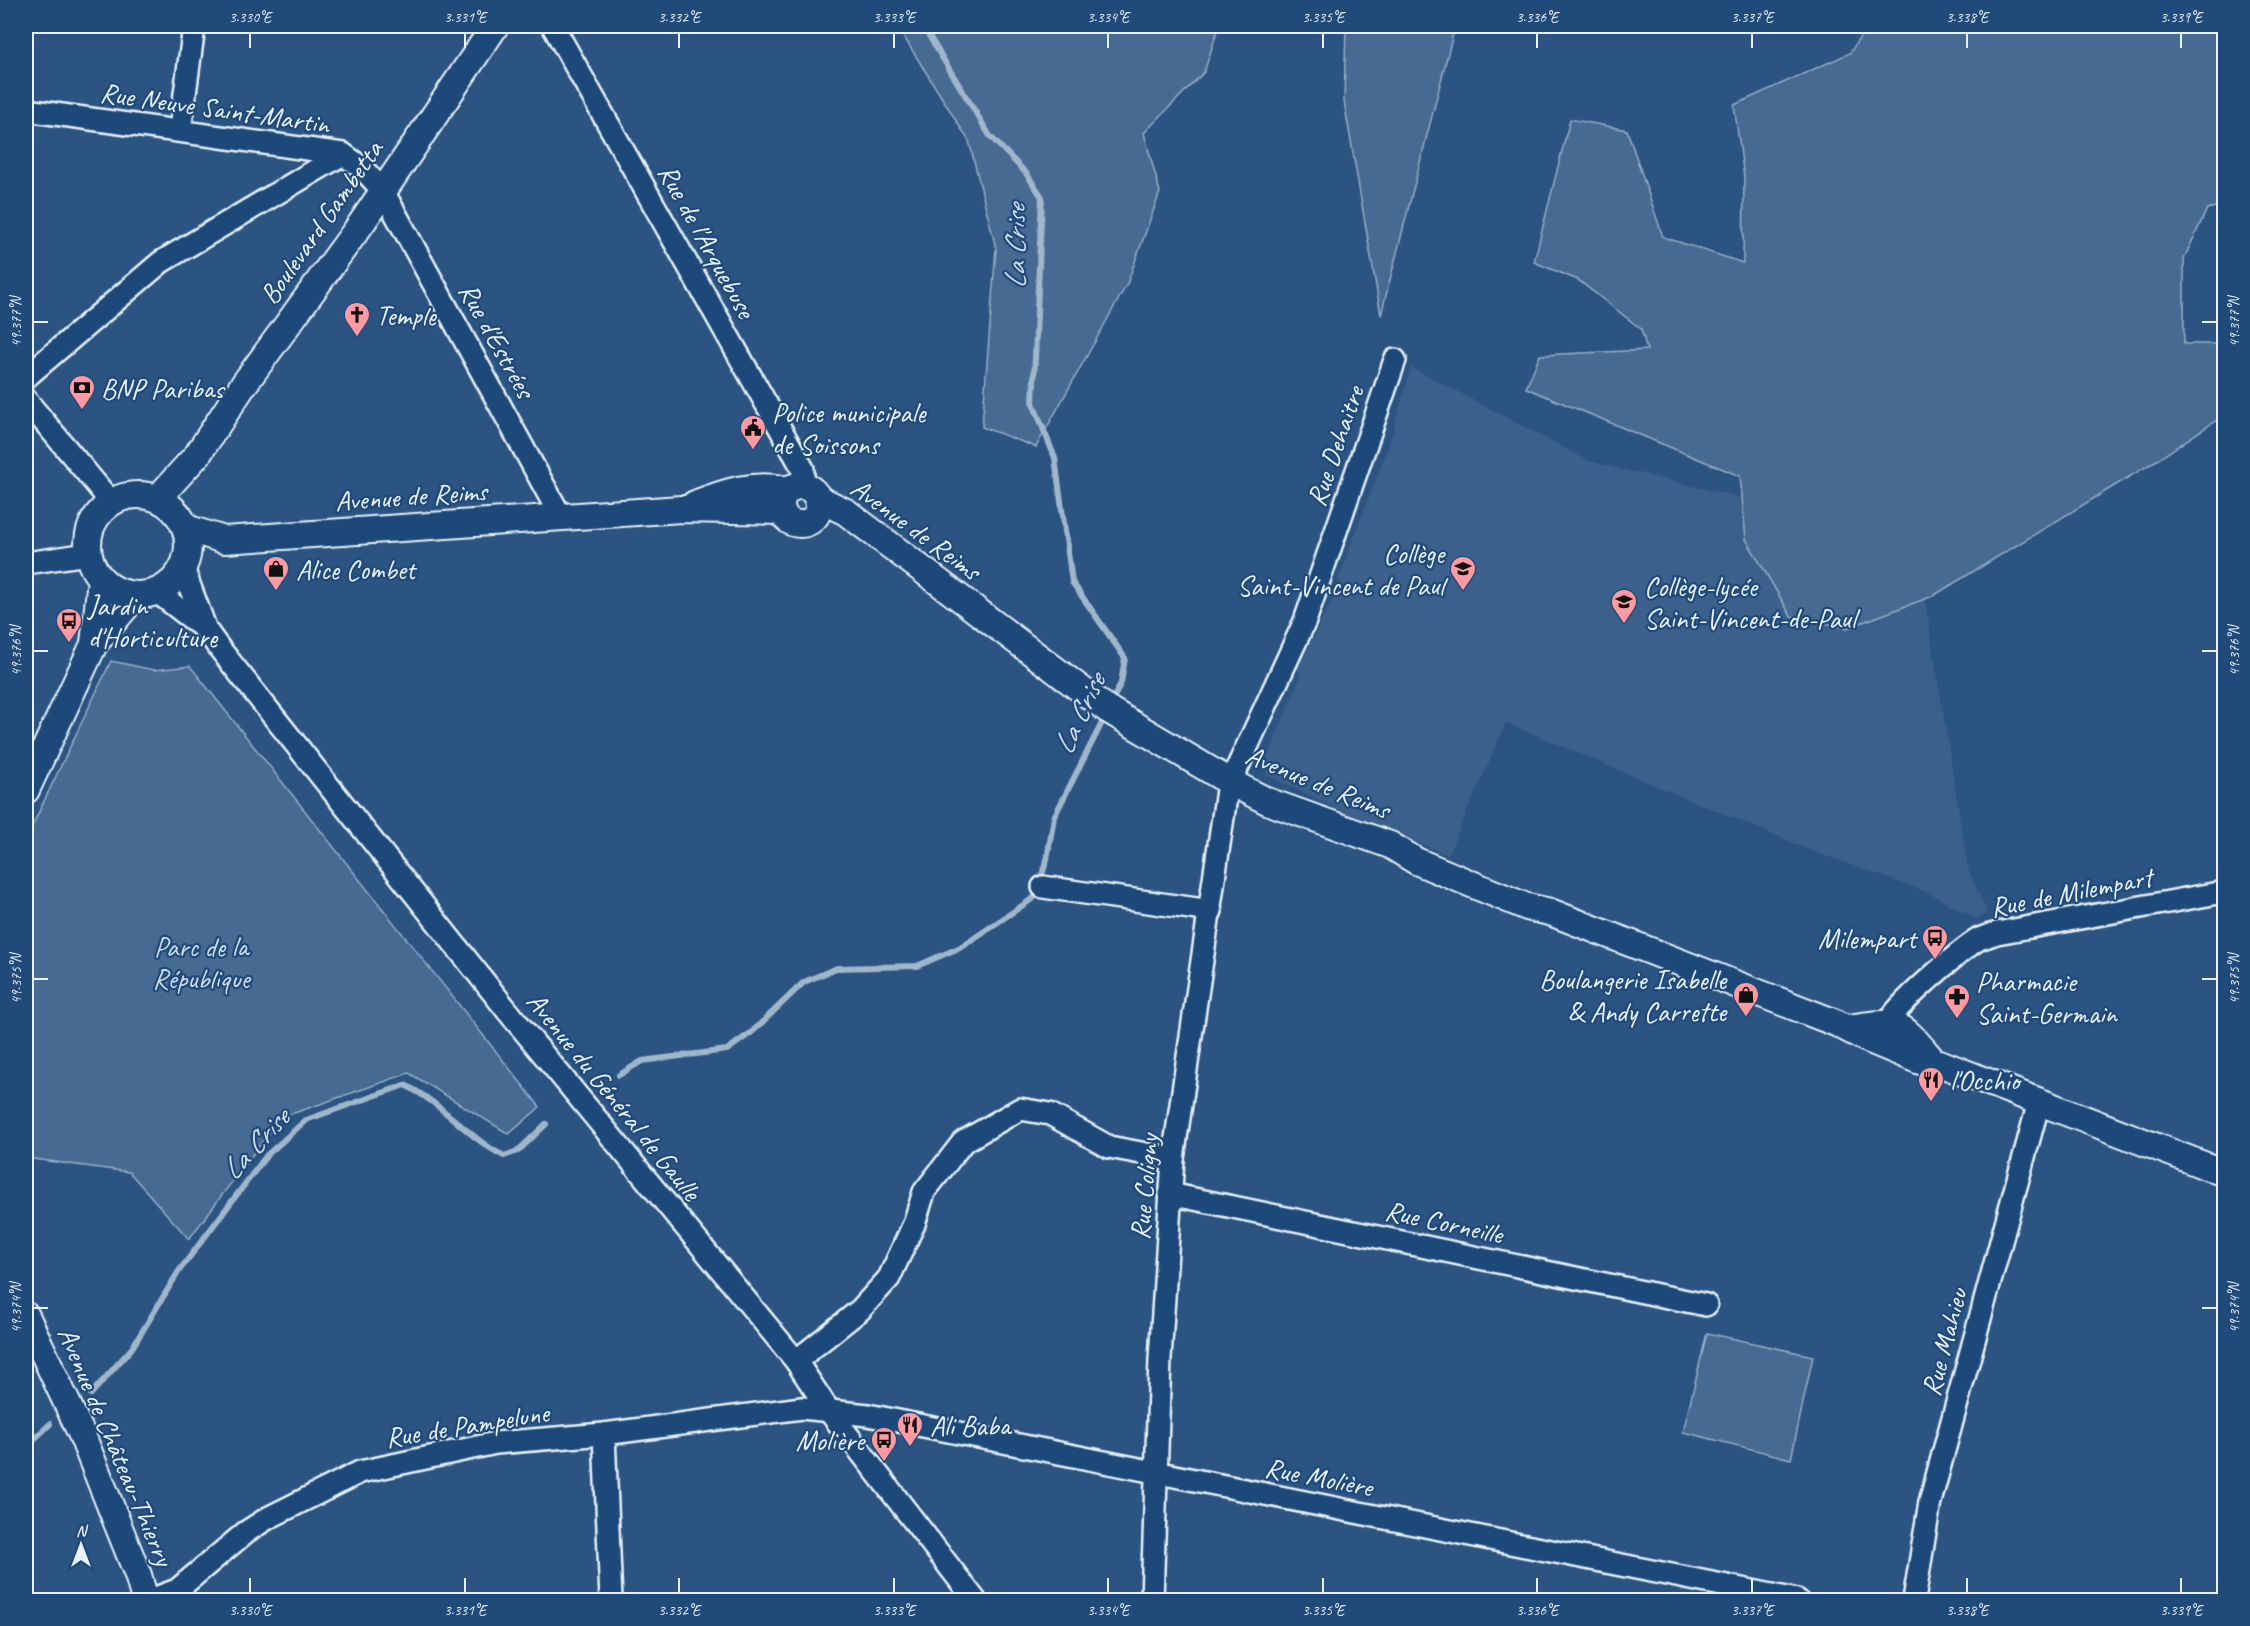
<svg xmlns="http://www.w3.org/2000/svg" width="2250" height="1626" font-family="Caveat,sans-serif">
	<style>
		.built { fill: #3a608b }
		.green { fill: #476b93; stroke: #98aec6; stroke-width: 1.5 }
		.lines { fill: none; stroke-linecap: round; stroke-linejoin: round }
		.stream { stroke: #a0b6cb; stroke-width: 6 }
		.minor-casing { stroke: #e8f1f8; stroke-width: 26 }
		.major-casing { stroke: #e8f1f8; stroke-width: 30 }
		.minor { stroke: #1f4a7a; stroke-width: 21 }
		.major { stroke: #1f4a7a; stroke-width: 26 }
		.ticks { fill: none; stroke: #e8f1f8; stroke-width: 2 }
		.labels { text-anchor: middle; dominant-baseline: central; stroke-width: 4.5; stroke-linejoin: round; paint-order: stroke }
		.street-label { font-size: 28px; fill: #e8f1f8; stroke: #1f4a7a }
		.poi-label { font-size: 28px; fill: #e8f1f8; stroke: #1f4a7a; text-anchor: start }
		.park-label { font-size: 28px; fill: #d0dde9; stroke: #1f4a7a }
		.water-label { font-size: 30px; font-style: italic; fill: #d0dde9; stroke: #1f4a7a }
		.neatline { fill: none; stroke: #e8f1f8; stroke-width: 2 }
		.ticks-label { font-size: 15px; text-anchor: middle; fill: #e8f1f8 }
	</style>
	<rect width="100%" height="100%" fill="#2b5482"/>
	<filter id="ink" filterUnits="userSpaceOnUse"><feTurbulence type="fractalNoise" baseFrequency=".0167" numOctaves="2"/><feDisplacementMap in="SourceGraphic" scale="12" xChannelSelector="R" yChannelSelector="G"/><feConvolveMatrix kernelMatrix="1 2 1 2 8 2 1 2 1" color-interpolation-filters="sRGB"/></filter>
	<g filter="url(#ink)">
		<polygon class="built" points="1411,367 1589,461 1730,495 1914,530 1968,869 1987,912 1977,919 1929,893 1812,851 1506,723 1448,855 1357,818 1266,775 1264,766 1301,675 1297,668 1342,582 1338,580 1389,444"/>
		<g class="green">
			<polygon points="897,26 1219,26 1204,72 1144,133 1160,192 1127,284 1036,447 982,427 996,248 969,141"/>
			<polygon points="1346,26 1455,26 1381,315 1344,101"/>
			<polygon points="1867,26 2224,26 2224,205 2207,209 2184,259 2184,344 2224,344 2224,415 2157,460 1933,596 1847,628 1791,616 1746,539 1740,476 1526,388 1540,355 1647,350 1641,329 1578,280 1534,262 1570,119 1627,130 1663,237 1743,263 1744,177 1734,105 1850,53"/>
			<polygon points="111,661 154,670 190,666 540,1107 509,1134 409,1073 280,1118 189,1239 129,1172 26,1158 26,839"/>
			<polygon points="1707,1333 1813,1356 1791,1459 1683,1432"/>
		</g>
		<g class="lines">
			<g class="stream">
				<polyline points="923,26 990,136 1026,173 1042,197 1033,403 1055,458 1072,582 1125,658 1121,683 1111,703"/>
				<polyline points="619,1075 642,1061 727,1050 752,1032 804,982 837,968 917,966 961,947 1035,897 1047,859 1054,817 1106,715"/>
				<path d="M91,1394L132,1348L179,1271L267,1155L306,1120L405,1085C442,1103 467,1137 504,1156L518,1151L546,1124"/>
				<polyline points="26,1447 50,1424"/>
			</g>
			<defs>
				<g id="minor">
					<polyline points="553,26 803,469 803,486"/>
					<polyline points="26,110 343,154 362,168 383,191 561,517"/>
					<polyline points="180,131 193,34 190,26"/>
					<polyline points="26,377 161,262 343,154"/>
					<polyline points="26,400 111,502"/>
					<polyline points="26,563 88,554"/>
					<polyline points="183,568 206,630 216,644 506,1009 796,1361 829,1411 975,1600"/>
					<polyline points="157,592 206,630"/>
					<polyline points="1043,887 1211,911"/>
					<path d="M1889,1022C1895,1006 1962,949 1979,939C1984,937 1991,935 1997,933L2224,892"/>
					<polyline points="1170,1194 1706,1305"/>
					<polyline points="796,1361 860,1310 889,1278 914,1224 924,1192 963,1142 1020,1109 1050,1114 1109,1147 1173,1159"/>
					<polyline points="604,1434 611,1600"/>
					<polyline points="150,1600 177,1590 246,1532 268,1518 360,1472 496,1443 604,1434 802,1408 868,1415 1797,1600"/>
					<polyline points="1152,1600 1160,1359 1173,1159 1227,790 1305,621 1395,360"/>
					<polyline points="1914,1600 1930,1502 2039,1102"/>
				</g>
				<g id="major">
					<circle cx="800" cy="505" r="19"/>
					<circle cx="138" cy="545" r="50"/>
					<polyline points="158,498 198,454 242,387 361,224 495,26"/>
					<polyline points="817,498 846,512 1107,709 1230,782 1267,801 1390,845 1416,861 1527,907 1550,912 1836,1023 1865,1038 1920,1061 1939,1063 2224,1173"/>
					<path d="M695,504C726,492 755,482 788,490"/>
					<polyline points="186,528 224,540 681,509 782,511"/>
					<polyline points="94,644 101,579"/>
					<polyline points="26,790 94,644 136,595"/>
					<path d="M1848,1028C1901,1020 1899,1021 1933,1061"/>
					<polyline points="26,1316 82,1435 138,1575 145,1600"/>
				</g>
			</defs>
			<use href="#minor" class="minor-casing"/>
			<use href="#major" class="major-casing"/>
			<use href="#minor" class="minor"/>
			<use href="#major" class="major"/>
		</g>
	</g>
	<path class="ticks" d="M250,33V48M465,33V48M679,33V48M894,33V48M1108,33V48M1323,33V48M1537,33V48M1752,33V48M1967,33V48M2181,33V48M33,322H48M2202,322H2217M33,651H48M2202,651H2217M33,979H48M2202,979H2217M33,1308H48M2202,1308H2217M250,1578V1593M465,1578V1593M679,1578V1593M894,1578V1593M1108,1578V1593M1323,1578V1593M1537,1578V1593M1752,1578V1593M1967,1578V1593M2181,1578V1593"/>
	<defs>
		<symbol id="church-pin" viewBox="-11 -11 22 30"><path d="M0 17L-7.5 6A9.5 9.5 0 1 1 7.5 6Z" fill="#ff9aa2" stroke="#1f4a7a"/><path d="M-1.2-6h2.4v3.5h3.3v2.4h-3.3V6h-2.4V-.1h-3.3v-2.4h3.3Z" fill="#111"/></symbol>
		<symbol id="bank-pin" viewBox="-11 -11 22 30"><path d="M0 17L-7.5 6A9.5 9.5 0 1 1 7.5 6Z" fill="#ff9aa2" stroke="#1f4a7a"/><path d="M-6-4H6V4H-6ZM0-2.3a2.3 2.3 0 1 0 0 4.6a2.3 2.3 0 1 0 0-4.6Z" fill="#111"/></symbol>
		<symbol id="civic-pin" viewBox="-11 -11 22 30"><path d="M0 17L-7.5 6A9.5 9.5 0 1 1 7.5 6Z" fill="#ff9aa2" stroke="#1f4a7a"/><path d="M-.6-6.5H3V-4.5H.6V-3L4-1V1h2V6H-6V1h2V-1L-.6-3ZM-1.2 2.5V6h2.4V2.5Z" fill="#111"/></symbol>
		<symbol id="shop-pin" viewBox="-11 -11 22 30"><path d="M0 17L-7.5 6A9.5 9.5 0 1 1 7.5 6Z" fill="#ff9aa2" stroke="#1f4a7a"/><path d="M-5-2.5h2.3a2.7 3.5 0 0 1 5.4 0H5L5.5 6h-11ZM-1.5-2.5h3a1.5 2.3 0 0 0-3 0Z" fill="#111"/></symbol>
		<symbol id="school-pin" viewBox="-11 -11 22 30"><path d="M0 17L-7.5 6A9.5 9.5 0 1 1 7.5 6Z" fill="#ff9aa2" stroke="#1f4a7a"/><path d="M0-5L7-2L0 1L-7-2ZM-4 1L0 2.5L4 1V4Q0 6-4 4Z" fill="#111"/></symbol>
		<symbol id="bus-pin" viewBox="-11 -11 22 30"><path d="M0 17L-7.5 6A9.5 9.5 0 1 1 7.5 6Z" fill="#ff9aa2" stroke="#1f4a7a"/><path d="M-5-6H5V4H4V6H2V4H-2V6H-4V4H-5ZM-3.5-4V0h7V-4ZM-3.5 1.2v1.5H-2V1.2ZM2 1.2v1.5H3.5V1.2Z" fill="#111"/></symbol>
		<symbol id="pharmacy-pin" viewBox="-11 -11 22 30"><path d="M0 17L-7.5 6A9.5 9.5 0 1 1 7.5 6Z" fill="#ff9aa2" stroke="#1f4a7a"/><path d="M-2-6h4v4h4v4h-4v4h-4v-4h-4v-4h4Z" fill="#111"/></symbol>
		<symbol id="restaurant-pin" viewBox="-11 -11 22 30"><path d="M0 17L-7.5 6A9.5 9.5 0 1 1 7.5 6Z" fill="#ff9aa2" stroke="#1f4a7a"/><path d="M-5-6h1v4h1v-4h1v4h1v-4h1v5L-1.5 .5V6h-2V.5L-5-1ZM5-6V6H3V1.5H1.5Q1.5-4 5-6Z" fill="#111"/></symbol>
	</defs>
	<g fill-rule="evenodd">
		<use href="#church-pin" x="342" y="300" width="30" height="40"/>
		<use href="#bank-pin" x="67" y="373" width="30" height="40"/>
		<use href="#civic-pin" x="738" y="413" width="30" height="40"/>
		<use href="#shop-pin" x="261" y="554" width="30" height="40"/>
		<use href="#school-pin" x="1448" y="554" width="30" height="40"/>
		<use href="#school-pin" x="1609" y="587" width="30" height="40"/>
		<use href="#bus-pin" x="54" y="606" width="30" height="40"/>
		<use href="#bus-pin" x="1920" y="923" width="30" height="40"/>
		<use href="#shop-pin" x="1731" y="980" width="30" height="40"/>
		<use href="#pharmacy-pin" x="1942" y="982" width="30" height="40"/>
		<use href="#restaurant-pin" x="1916" y="1065" width="30" height="40"/>
		<use href="#restaurant-pin" x="895" y="1410" width="30" height="40"/>
		<use href="#bus-pin" x="869" y="1425" width="30" height="40"/>
	</g>
	<g class="labels">
		<g class="street-label">
			<text transform="translate(215 108) rotate(8)">Rue Neuve Saint-Martin</text>
			<text transform="translate(321 222) rotate(-55)">Boulevard Gambetta</text>
			<text transform="translate(707 241) rotate(61)">Rue de l'Arquebuse</text>
			<text transform="translate(497 340) rotate(61)">Rue d'Estrées</text>
			<text transform="translate(1335 446) rotate(-71)">Rue Dehaitre</text>
			<text transform="translate(411 496) rotate(-4)">Avenue de Reims</text>
			<text transform="translate(916 529) rotate(36)">Avenue de Reims</text>
			<text transform="translate(1318 782) rotate(22)">Avenue de Reims</text>
			<text transform="translate(2071 892) rotate(-11)">Rue de Milempart</text>
			<text transform="translate(614 1096) rotate(51)">Avenue du Général de Gaulle</text>
			<text transform="translate(1144 1187) rotate(-85)">Rue Coligny</text>
			<text transform="translate(1444 1222) rotate(12)">Rue Corneille</text>
			<text transform="translate(1944 1342) rotate(-75)">Rue Mahieu</text>
			<text transform="translate(467 1425) rotate(-9)">Rue de Pampelune</text>
			<text transform="translate(116 1446) rotate(67)">Avenue de Château-Thierry</text>
			<text transform="translate(1319 1477) rotate(11)">Rue Molière</text>
		</g>
		<g class="poi-label">
			<text x="376" y="315">Temple</text>
			<text x="101" y="388">BNP Paribas</text>
			<text x="772" y="412">Police municipale<tspan x="772" dy="32">de Soissons</tspan></text>
			<text x="1444" y="553" text-anchor="end">Collège<tspan x="1444" dy="32">Saint-Vincent de Paul</tspan></text>
			<text x="296" y="569">Alice Combet</text>
			<text x="1644" y="586">Collège-lycée<tspan x="1644" dy="32">Saint-Vincent-de-Paul</tspan></text>
			<text x="88" y="605">Jardin<tspan x="88" dy="32">d'Horticulture</tspan></text>
			<text x="1916" y="938" text-anchor="end">Milempart</text>
			<text x="1726" y="979" text-anchor="end">Boulangerie Isabelle<tspan x="1726" dy="32">&amp; Andy Carrette</tspan></text>
			<text x="1976" y="981">Pharmacie<tspan x="1976" dy="32">Saint-Germain</tspan></text>
			<text x="1950" y="1080">l'Occhio</text>
			<text x="930" y="1425">Ali Baba</text>
			<text x="864" y="1440" text-anchor="end">Molière</text>
		</g>
		<g class="park-label">
			<text x="201" y="946">Parc de la<tspan x="201" dy="32">République</tspan></text>
		</g>
		<g class="water-label">
			<text transform="translate(1015 247) rotate(-90)">La Crise</text>
			<text transform="translate(1079 714) rotate(-65)">La Crise</text>
			<text transform="translate(255 1144) rotate(-47)">La Crise</text>
		</g>
	</g>
	<rect width="2250" height="1626" fill="none" stroke="#1f4a7a" stroke-width="66"/>
	<g transform="translate(81 1545)" stroke="#1f4a7a" stroke-width="4.5" paint-order="stroke">
	<path d="M0-4.5L10 22L0 15L-10 22Z" fill="#e8f1f8"/>
	<text y="-9" font-size="16" font-weight="bold" text-anchor="middle" fill="#e8f1f8">N</text>
	</g>
	<rect x="33" y="33" width="2184" height="1560" class="neatline"/>
	<g class="ticks-label">
		<text x="250" y="22">3.330°E</text>
		<text x="465" y="22">3.331°E</text>
		<text x="679" y="22">3.332°E</text>
		<text x="894" y="22">3.333°E</text>
		<text x="1108" y="22">3.334°E</text>
		<text x="1323" y="22">3.335°E</text>
		<text x="1537" y="22">3.336°E</text>
		<text x="1752" y="22">3.337°E</text>
		<text x="1967" y="22">3.338°E</text>
		<text x="2181" y="22">3.339°E</text>
		<text transform="translate(16 322) rotate(-90)" y="5">49.377°N</text>
		<text transform="translate(2234 322) rotate(-90)" y="5">49.377°N</text>
		<text transform="translate(16 651) rotate(-90)" y="5">49.376°N</text>
		<text transform="translate(2234 651) rotate(-90)" y="5">49.376°N</text>
		<text transform="translate(16 979) rotate(-90)" y="5">49.375°N</text>
		<text transform="translate(2234 979) rotate(-90)" y="5">49.375°N</text>
		<text transform="translate(16 1308) rotate(-90)" y="5">49.374°N</text>
		<text transform="translate(2234 1308) rotate(-90)" y="5">49.374°N</text>
		<text x="250" y="1615">3.330°E</text>
		<text x="465" y="1615">3.331°E</text>
		<text x="679" y="1615">3.332°E</text>
		<text x="894" y="1615">3.333°E</text>
		<text x="1108" y="1615">3.334°E</text>
		<text x="1323" y="1615">3.335°E</text>
		<text x="1537" y="1615">3.336°E</text>
		<text x="1752" y="1615">3.337°E</text>
		<text x="1967" y="1615">3.338°E</text>
		<text x="2181" y="1615">3.339°E</text>
	</g>
</svg>
